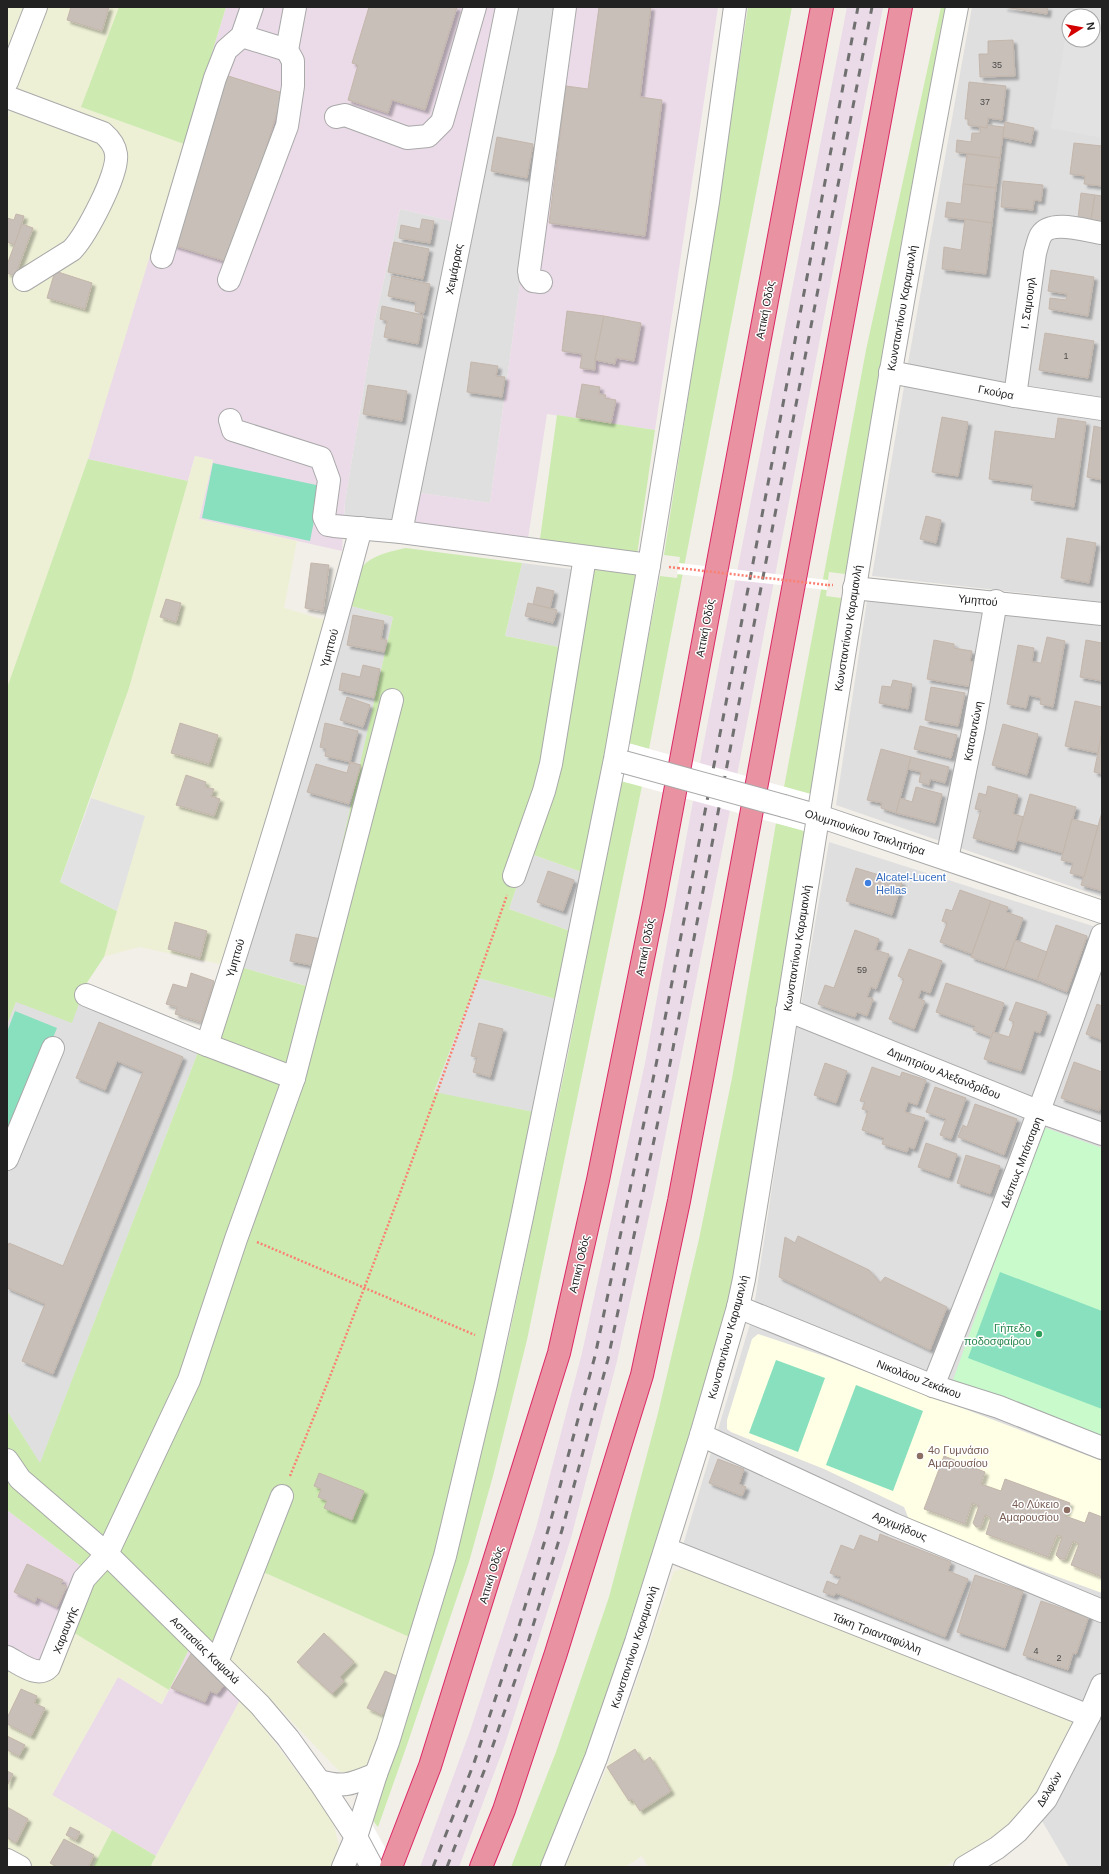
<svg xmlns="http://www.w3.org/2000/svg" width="1109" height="1874" font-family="Helvetica,sans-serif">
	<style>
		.residential { fill: #e0dfdf; fill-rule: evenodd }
		.industrial { fill: #ebdbe8 }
		.education { fill: #ffffe5 }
		.farmland { fill: #eef0d5 }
		.grass { fill: #cdebb0 }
		.park { fill: #c8facc }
		.pitch { fill: #88e0be }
		.parking { fill: #e2e2e2; fill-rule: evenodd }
		.pier { fill: #fff }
		.building { fill: #c7bfb8; stroke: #c4b6ab; filter: url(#shadow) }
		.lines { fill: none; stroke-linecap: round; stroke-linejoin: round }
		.minor-casing { stroke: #a9a9a9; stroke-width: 24 }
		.highway-casing { stroke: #dc2a67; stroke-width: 24 }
		.path { stroke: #fa8072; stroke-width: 2.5; stroke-dasharray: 2 2; stroke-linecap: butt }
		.minor { stroke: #fff; stroke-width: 22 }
		.highway { stroke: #e892a2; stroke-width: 22 }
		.rail { stroke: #707070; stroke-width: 3; stroke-dasharray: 8 8; stroke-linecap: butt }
		.minor-bridge-casing { stroke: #a9a9a9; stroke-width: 24; stroke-linecap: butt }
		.path-bridge { stroke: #fa8072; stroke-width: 2.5; stroke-dasharray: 2 2; stroke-linecap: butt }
		.minor-bridge { stroke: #fff; stroke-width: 22 }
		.shop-dot { fill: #3f7fe0; stroke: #fff; stroke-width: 1.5 }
		.leisure-dot { fill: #2e9e5b; stroke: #fff; stroke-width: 1.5 }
		.education-dot { fill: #8d6e63; stroke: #fff; stroke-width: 1.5 }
		.labels { text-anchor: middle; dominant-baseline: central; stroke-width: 3; stroke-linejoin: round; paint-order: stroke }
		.number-label { font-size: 9px; fill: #4b4948 }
		.street-label { font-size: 11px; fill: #222; stroke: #fff }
		.shop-label { font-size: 11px; fill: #366cbe; stroke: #fff; text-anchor: start }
		.leisure-label { font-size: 11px; fill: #27864d; stroke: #fff; text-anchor: end }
		.education-label { font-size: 11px; fill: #785e54; stroke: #fff; text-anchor: start }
	</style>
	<defs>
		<filter id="shadow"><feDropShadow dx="3.5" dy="3.5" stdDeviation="1" flood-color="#0004"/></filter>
	</defs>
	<rect width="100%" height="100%" fill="#f2efe9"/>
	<g class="residential">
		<polygon points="514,7 558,7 490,503 420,493 425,469 406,463 393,524 344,521 345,501 375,319 400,209 452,221 473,221"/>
		<path d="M972,7H1102V602L872,576L908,363ZM1069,16H1093V40H1069Z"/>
		<polygon points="522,563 579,570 568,649 505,636"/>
		<polygon points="867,601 1102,625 1102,897 836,805"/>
		<polygon points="351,606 393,617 311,987 243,968 337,658"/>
		<polygon points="829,842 1102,929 1102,1867 1069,1867 1042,1821 1097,1712 683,1545 750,1324 756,1294 787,1087"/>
		<polygon points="528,853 582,872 570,931 509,909"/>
		<polygon points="478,978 556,999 534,1112 434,1093"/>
		<polygon points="86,984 205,1034 40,1464 7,1411 7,1025 16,1002"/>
	</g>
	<g class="industrial">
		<polygon points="226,7 497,7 452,221 400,209 375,319 345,501 342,551 199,519 213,460 195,456 188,481 88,459 99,420"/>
		<polygon points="558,7 718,7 655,430 547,414 527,545 415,531 414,517 420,493 490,503"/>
		<polygon points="847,7 883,7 740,760 654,1193 617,1361 571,1538 505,1744 459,1867 420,1867 470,1731 536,1528 582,1353 645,1063 702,752"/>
		<polygon points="7,1510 82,1567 37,1674 7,1659"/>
		<polygon points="195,1637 232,1661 252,1680 156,1856 52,1795 118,1677 162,1704"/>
	</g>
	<polygon class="education" points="758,1334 830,1358 1102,1461 1102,1593 922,1527 910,1522 904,1507 824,1469 731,1432 727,1429 727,1420 752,1339"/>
	<g class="farmland">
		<polygon points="7,7 119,7 81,107 184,144 88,459 7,688 7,121 12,103 7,101"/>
		<polygon points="195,456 213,460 199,519 297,541 284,608 329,621 227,964 220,964 139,947 103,957 144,816 91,798 129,688"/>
		<polygon points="254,1568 414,1639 368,1769 354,1776 339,1771 252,1680 232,1661 218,1653"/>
		<polygon points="683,1569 701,1572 1075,1722 1038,1800 1007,1832 944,1867 648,1867 642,1856 625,1867 565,1867 608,1765 674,1571"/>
		<polygon points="56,1622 169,1690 161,1704 118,1677 52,1795 112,1830 93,1867 7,1867 7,1659 37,1674"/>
		<polygon points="241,1698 332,1818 339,1846 332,1867 154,1867 151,1865"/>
	</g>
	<g class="grass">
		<polygon points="119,7 226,7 184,144 81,107"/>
		<polygon points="748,7 792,7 649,749 628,743 660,576 677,578 680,557 664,555"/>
		<polygon points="941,7 951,7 853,575 829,572 826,596 849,599 818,796 784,787 866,350"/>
		<polygon points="557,415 655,430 637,555 539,546"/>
		<polygon points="88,459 188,481 129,688 60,882 117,911 104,957 86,984 72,1023 16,1002 7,1025 7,688"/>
		<path d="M406,548L522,563L505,636L578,651L588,569L640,575L582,872L528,853L509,909L570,931L556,999L478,978L434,1092L534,1112L502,1275L414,1639L254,1568L218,1653L195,1637L169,1690L56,1622L82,1567L7,1510V1411L40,1463L205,1034L230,964L310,987L393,617L351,606C354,595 355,579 361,569C368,556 392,551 406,548Z"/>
		<polygon points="621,781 642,786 527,1340 493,1476 469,1562 407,1745 378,1827 370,1817 455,1556 477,1472 509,1336 567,1059"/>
		<polygon points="776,823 812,833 728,1333 584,1764 541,1867 511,1867 556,1752 609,1597 658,1413 699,1239 732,1078"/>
		<polygon points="112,1830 156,1856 151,1865 154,1867 93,1867"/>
	</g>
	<polygon class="park" points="1043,1127 1102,1148 1102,1440 953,1380"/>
	<g class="pitch">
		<polygon points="213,463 321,486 310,541 202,518"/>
		<polygon points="15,1011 57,1028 7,1148 7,1032"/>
		<polygon points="1000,1272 1102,1311 1102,1409 968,1358"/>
		<polygon points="776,1360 825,1378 798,1452 749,1433"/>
		<polygon points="856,1385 923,1411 893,1491 826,1465"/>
	</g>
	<g class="parking">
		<path d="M1070,7H1102V138L1051,128ZM1069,16H1093V40H1069Z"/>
		<polygon points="91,798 145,816 117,911 60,882"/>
	</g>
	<g class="pier">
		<polygon points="679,563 828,580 827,590 677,574"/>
		<polygon points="628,743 818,796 812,833 621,781"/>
		<polygon points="369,1819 396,1867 351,1867"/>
	</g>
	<g class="building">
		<polygon points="71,7 109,7 102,31 67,20"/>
		<polygon points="369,7 457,7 425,110 392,100 388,113 348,100 358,65 352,63"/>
		<polygon points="599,7 651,7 640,97 662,100 645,236 549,223 566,86 588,89"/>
		<polygon points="1004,7 1048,7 1047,14"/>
		<polygon points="1013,40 1015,76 980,77 979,54 988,54 988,41"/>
		<polygon points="225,75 283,93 231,263 173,245"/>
		<polygon points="969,82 1006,86 1002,120 988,118 987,128 968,125 968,119 965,119"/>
		<polygon points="1005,122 1034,128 1031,143 1002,137"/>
		<polygon points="987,125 1004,127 1000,158 956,152 957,140 971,142 972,133 980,133 980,127 987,128"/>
		<polygon points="497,137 533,144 527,178 491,171"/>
		<polygon points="1074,143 1102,146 1102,186 1084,184 1085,176 1070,174"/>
		<polygon points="967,154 1000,158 996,188 963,184"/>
		<polygon points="1003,181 1043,185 1041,201 1034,200 1033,210 1001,207"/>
		<polygon points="963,184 996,188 992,223 945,217 947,202 961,204"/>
		<polygon points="1081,193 1095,195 1091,220 1078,218"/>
		<polygon points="1095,195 1102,196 1102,222 1091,220"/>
		<polygon points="16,214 24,216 15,245 7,242 7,218 14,220"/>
		<polygon points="422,219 434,221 430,243 399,238 401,225 420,229"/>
		<polygon points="965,219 992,223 986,274 942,269 944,247 961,250"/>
		<polygon points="22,224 33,228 15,276 7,273 7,265"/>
		<polygon points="394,242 429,249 423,279 388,272"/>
		<polygon points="1051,270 1094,277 1088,316 1049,309 1050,298 1066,300 1067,294 1048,291"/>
		<polygon points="55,271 92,283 85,309 47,298"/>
		<polygon points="392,276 430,284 424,313 415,311 416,302 388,296"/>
		<polygon points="382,306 423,315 418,344 384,337 387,321 380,319"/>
		<polygon points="567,311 604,316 595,360 595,370 580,368 582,354 562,351"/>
		<polygon points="604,316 641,323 634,361 616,358 615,364 595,360"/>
		<polygon points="1045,333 1094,341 1088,378 1039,370"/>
		<polygon points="471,362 498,366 496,376 505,377 502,397 467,392"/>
		<polygon points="582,384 600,387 599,394 606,395 605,398 616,400 611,423 576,417"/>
		<polygon points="368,385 407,391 402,421 363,414"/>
		<polygon points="942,417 968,422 958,476 932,472"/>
		<polygon points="1058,418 1086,422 1074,507 1031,500 1033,485 989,479 995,431 1055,439"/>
		<polygon points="1094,426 1102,428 1102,480 1087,477"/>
		<polygon points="926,516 941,520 936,543 920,539"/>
		<polygon points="1067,538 1096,543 1089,583 1061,578"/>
		<polygon points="311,563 329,565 323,611 305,608"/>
		<polygon points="537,587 554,591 550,608 533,604"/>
		<polygon points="166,599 181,603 176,622 160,617"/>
		<polygon points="528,603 557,610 553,623 525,616"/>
		<polygon points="353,615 384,621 381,639 387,640 384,652 347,645"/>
		<polygon points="1047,637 1065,641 1053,707 1040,704 1041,698 1029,695 1026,708 1007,704 1018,645 1034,648 1032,662 1041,663"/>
		<polygon points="934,640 954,644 954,648 972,651 970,661 976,663 972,687 927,679"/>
		<polygon points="1086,640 1102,643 1102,681 1080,677"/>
		<polygon points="363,665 380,669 374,698 339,690 342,673 360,677"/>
		<polygon points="893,680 912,684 908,709 879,703 882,686 891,687"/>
		<polygon points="931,687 965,693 958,726 925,720"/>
		<polygon points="347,697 370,705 363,727 340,720"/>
		<polygon points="1075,701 1102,707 1102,733 1098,753 1065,746"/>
		<polygon points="180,723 218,735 209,764 171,753"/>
		<polygon points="325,723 358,731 350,762 325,756 326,749 320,747"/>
		<polygon points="1003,724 1038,734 1027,775 992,765"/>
		<polygon points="920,726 957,735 951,758 914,749"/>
		<polygon points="1102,733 1102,774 1094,772"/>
		<polygon points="881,749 911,757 896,813 881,808 882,803 867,800"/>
		<polygon points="911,757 949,767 945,783 930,779 929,785 919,782 921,772 908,769"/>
		<polygon points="350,762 361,765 349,804 307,792 316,764 347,773"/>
		<polygon points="186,775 206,782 205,787 214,789 211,796 220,799 214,816 176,805"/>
		<polygon points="988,786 1018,795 1013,814 1024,817 1014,850 973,838 981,810 975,809 979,793 986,795"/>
		<polygon points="916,787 942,794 935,823 896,813 900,798 912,802"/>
		<polygon points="1030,794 1076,807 1063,853 1017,840"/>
		<polygon points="1102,812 1102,891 1081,885"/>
		<polygon points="1072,819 1098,826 1084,877 1070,873 1073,863 1061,860"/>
		<polygon points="856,868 902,882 892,915 846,901"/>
		<polygon points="548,871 574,880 563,911 537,902"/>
		<polygon points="960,890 991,901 972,954 940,942 947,923 942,921 946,909 952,911"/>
		<polygon points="991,901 1008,907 1006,912 1023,918 1005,969 971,957"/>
		<polygon points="175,922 207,931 200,958 168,949"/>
		<polygon points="1056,925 1087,936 1067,992 1037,980"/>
		<polygon points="855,930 879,939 875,950 889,954 876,989 871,987 867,997 873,999 867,1016 857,1012 855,1017 818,1004 825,985 834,988"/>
		<polygon points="296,934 321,939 315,966 290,961"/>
		<polygon points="1015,940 1047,952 1037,980 1005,969"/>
		<polygon points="909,949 942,961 930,993 921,990 918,998 925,1001 914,1029 889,1019 904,979 898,976"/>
		<polygon points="191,973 214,981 201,1022 175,1014 177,1007 166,1004 173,984 187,988"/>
		<polygon points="946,983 1004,1003 992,1037 973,1030 975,1026 936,1012"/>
		<polygon points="1016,1002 1047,1012 1040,1033 1034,1031 1021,1071 984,1059 993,1032 1009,1037 1014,1022 1009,1020"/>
		<polygon points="1097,1004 1102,1006 1102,1040 1086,1034"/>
		<polygon points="99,1022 183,1057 53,1374 22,1361 45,1304 7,1288 7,1248 9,1243 63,1266 143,1072 117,1061 105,1090 76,1078"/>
		<polygon points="479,1023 503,1029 490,1077 473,1072 477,1057 471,1056"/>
		<polygon points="1074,1062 1102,1072 1102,1103 1099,1111 1061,1098"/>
		<polygon points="825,1063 847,1071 836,1103 814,1095"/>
		<polygon points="872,1067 900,1077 902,1072 926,1080 917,1105 908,1102 905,1112 925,1118 914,1149 909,1147 907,1152 882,1144 884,1138 862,1130 868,1111 862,1109 865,1102 860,1101"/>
		<polygon points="935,1087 966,1098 951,1139 940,1135 946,1119 926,1112"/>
		<polygon points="975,1104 1017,1119 1004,1155 958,1137 963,1125 967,1127"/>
		<polygon points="926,1143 957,1154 949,1178 918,1167"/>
		<polygon points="966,1155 1000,1166 990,1194 957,1183"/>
		<polygon points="798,1236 869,1270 880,1283 885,1277 947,1307 930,1350 779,1277 785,1237 795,1243"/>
		<polygon points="944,1456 985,1472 981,1484 1001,1491 1005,1479 1070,1503 1065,1516 1085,1523 1089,1512 1102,1517 1102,1577 1071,1565 1079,1544 1073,1541 1065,1559 1060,1559 1056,1555 1062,1537 1057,1535 1048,1557 986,1534 991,1518 985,1515 981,1527 976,1527 973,1523 979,1506 972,1503 965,1524 924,1509"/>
		<polygon points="718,1459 744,1469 739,1484 746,1487 742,1496 709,1483"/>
		<polygon points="319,1473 364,1491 352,1520 324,1508 327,1501 318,1497 321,1489 314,1486"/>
		<polygon points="880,1534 951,1562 948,1571 968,1579 945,1637 836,1593 834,1596 823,1592 827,1581 837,1585 841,1577 830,1573 841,1545 854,1550 860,1535 878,1542"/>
		<polygon points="27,1564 63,1580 61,1584 67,1586 57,1607 37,1597 35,1602 14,1592"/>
		<polygon points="975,1575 1023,1591 1005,1648 957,1632"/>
		<polygon points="1041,1601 1076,1613 1078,1609 1090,1613 1076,1654 1073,1653 1068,1670 1023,1655"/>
		<polygon points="324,1633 354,1662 340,1677 344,1681 332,1694 297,1662"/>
		<polygon points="192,1652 216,1667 224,1685 217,1694 210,1691 205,1702 171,1688"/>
		<polygon points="385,1671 399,1677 382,1715 367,1708"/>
		<polygon points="21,1689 37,1696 34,1703 45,1708 31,1736 7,1724 7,1718"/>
		<polygon points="7,1736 25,1745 19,1756 7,1750"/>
		<polygon points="635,1749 643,1762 650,1757 671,1791 640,1811 632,1799 629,1801 607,1767"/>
		<polygon points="7,1771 13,1774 7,1786"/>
		<polygon points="7,1807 28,1819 16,1843 7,1838"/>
		<polygon points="70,1827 80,1832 76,1840 66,1835"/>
		<polygon points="64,1839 94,1855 88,1867 57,1867 50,1863"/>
	</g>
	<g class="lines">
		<defs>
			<g id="minor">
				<polyline points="242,36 287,50"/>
				<polyline points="7,82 36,7"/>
				<path d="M7,97L103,133C110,139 115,145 116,154C119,174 86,235 72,250L24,280"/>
				<polyline points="336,117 345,115 407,138 428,136 442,122 475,7"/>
				<polyline points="162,257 215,78 226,50 242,36 252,7"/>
				<polyline points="229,280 287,126 293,86 293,61 287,50 295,7"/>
				<polyline points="541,282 533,281 530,277 529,271 565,7"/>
				<polyline points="890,372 1015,396 1102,409"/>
				<path d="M1015,396L1035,253C1037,247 1038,240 1041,235C1051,219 1087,231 1102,233"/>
				<polyline points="230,420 233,430 321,458 329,480 324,517 328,525 334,526 401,532 649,565"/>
				<polyline points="401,532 507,7"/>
				<polyline points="854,588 1102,614"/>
				<polyline points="784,806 819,816 1102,912"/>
				<polyline points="947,859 974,727 996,601"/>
				<polyline points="514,876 544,791 551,764 585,557"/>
				<polyline points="86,995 207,1045 294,1078"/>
				<polyline points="787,1010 1040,1112 1102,1134"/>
				<path d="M207,1045C262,874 315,702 361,528"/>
				<polyline points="7,1159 53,1048"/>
				<polyline points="738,1307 933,1386 999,1407 1102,1448"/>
				<path d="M933,1386C993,1237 1049,1087 1102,935"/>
				<polyline points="701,1435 893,1524 1102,1611"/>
				<polyline points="7,1460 20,1479 107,1554 260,1705 288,1738 319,1781 356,1837 372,1867"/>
				<polyline points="666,1549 1089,1716"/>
				<path d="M7,1657C19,1663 38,1679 49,1667L84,1579L107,1554L189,1380L236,1239L294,1078L392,700"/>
				<polyline points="217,1662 282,1496"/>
				<path d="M319,1781C345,1788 351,1784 376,1774"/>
				<polyline points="7,1860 20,1867"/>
				<polyline points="343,1867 356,1837 376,1774 388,1742 445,1556 486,1384 522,1217 615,759 649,565 708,202 735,7"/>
				<path d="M552,1867L596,1758L636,1642L701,1435L738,1307L744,1279C814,855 875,429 957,7"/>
				<polyline points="965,1867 997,1848 1017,1832 1046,1799 1089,1716 1102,1685"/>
			</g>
			<g id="highway">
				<polyline points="391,1867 430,1766 559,1353 598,1180 654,904 822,7"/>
				<polyline points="481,1867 504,1810 556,1653 642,1375 679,1201 703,1074 901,7"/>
			</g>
		</defs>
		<use href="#minor" class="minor-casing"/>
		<use href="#highway" class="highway-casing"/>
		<g class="path">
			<polyline points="669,567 678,568"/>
			<polyline points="828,585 833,585"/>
			<polyline points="257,1242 475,1335"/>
			<path d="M290,1476C368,1285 439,1090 507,895"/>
		</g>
		<use href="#minor" class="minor"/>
		<use href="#highway" class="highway"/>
		<g class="rail">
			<polyline points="433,1867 474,1763 516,1636 549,1527 595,1356 656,1065 753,563 858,7"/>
			<polyline points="447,1867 486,1766 529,1639 562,1530 608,1359 669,1069 872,7"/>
		</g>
		<defs>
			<polyline id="minor-bridge" points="624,762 784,806"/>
		</defs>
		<use href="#minor-bridge" class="minor-bridge-casing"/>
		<polyline class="path-bridge" points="678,568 828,585"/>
		<use href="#minor-bridge" class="minor-bridge"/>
	</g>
	<circle class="shop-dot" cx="868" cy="883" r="4"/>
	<circle class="leisure-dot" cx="1039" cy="1334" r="4"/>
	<g class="education-dot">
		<circle cx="920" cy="1456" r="4"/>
		<circle cx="1067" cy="1510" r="4"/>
	</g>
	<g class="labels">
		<g class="number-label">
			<text x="997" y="65">35</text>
			<text x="985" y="102">37</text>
			<text x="1066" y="356">1</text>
			<text x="862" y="970">59</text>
			<text x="1036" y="1651">4</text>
			<text x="1059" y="1658">2</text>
		</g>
		<g class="street-label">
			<text transform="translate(454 269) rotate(-79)">Χειμάρρας</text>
			<text transform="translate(1028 303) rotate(-82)">Ι. Σαμουηλ</text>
			<text transform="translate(902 308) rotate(-80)">Κωνσταντίνου Καραμανλή</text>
			<text transform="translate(765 310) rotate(-79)">Αττική Οδός</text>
			<text transform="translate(996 392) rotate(11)">Γκούρα</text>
			<text transform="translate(978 600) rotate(6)">Υμηττού</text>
			<text transform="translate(705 628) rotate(-79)">Αττική Οδός</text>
			<text transform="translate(848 628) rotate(-81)">Κωνσταντίνου Καραμανλή</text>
			<text transform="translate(329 648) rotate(-74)">Υμηττού</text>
			<text transform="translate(973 731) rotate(-79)">Κατσαντώνη</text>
			<text transform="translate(865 832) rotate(18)">Ολυμπιονίκου Τσικλητήρα</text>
			<text transform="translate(645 947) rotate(-79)">Αττική Οδός</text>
			<text transform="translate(797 948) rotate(-81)">Κωνσταντίνου Καραμανλή</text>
			<text transform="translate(235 958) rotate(-73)">Υμηττού</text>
			<text transform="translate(944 1073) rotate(22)">Δημητρίου Αλεξανδρίδου</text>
			<text transform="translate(1021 1162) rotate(-69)">Δέσπως Μπότσαρη</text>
			<text transform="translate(579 1264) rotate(-77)">Αττική Οδός</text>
			<text transform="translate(728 1337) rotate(-75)">Κωνσταντίνου Καραμανλή</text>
			<text transform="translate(919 1379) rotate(21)">Νικολάου Ζεκάκου</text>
			<text transform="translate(900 1526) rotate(23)">Αρχιμήδους</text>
			<text transform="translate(491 1575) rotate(-73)">Αττική Οδός</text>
			<text transform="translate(65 1630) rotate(-69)">Χαραυγής</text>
			<text transform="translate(877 1633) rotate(21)">Τάκη Τριανταφύλλη</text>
			<text transform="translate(634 1647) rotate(-72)">Κωνσταντίνου Καραμανλή</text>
			<text transform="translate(205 1650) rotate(44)">Ασπασίας Καψαλά</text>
			<text transform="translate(1049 1789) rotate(-59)">Δελφών</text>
		</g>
		<g class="shop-label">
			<text x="876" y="877">Alcatel-Lucent<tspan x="876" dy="13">Hellas</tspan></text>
		</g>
		<g class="leisure-label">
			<text x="1031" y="1328">Γήπεδο<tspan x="1031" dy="13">ποδοσφαίρου</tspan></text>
		</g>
		<g class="education-label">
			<text x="928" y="1450">4ο Γυμνάσιο<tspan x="928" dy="13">Αμαρουσίου</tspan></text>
			<text x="1059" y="1504" text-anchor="end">4ο Λύκειο<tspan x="1059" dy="13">Αμαρουσίου</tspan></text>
		</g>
	</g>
	<rect width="1109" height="1874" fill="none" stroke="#222222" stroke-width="16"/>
	<g transform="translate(1081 28) rotate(79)"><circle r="19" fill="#ffffff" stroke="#a7a7a7"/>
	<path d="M0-3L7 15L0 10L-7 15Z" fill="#d40000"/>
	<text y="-6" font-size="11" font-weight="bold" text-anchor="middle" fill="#222222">N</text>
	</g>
</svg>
